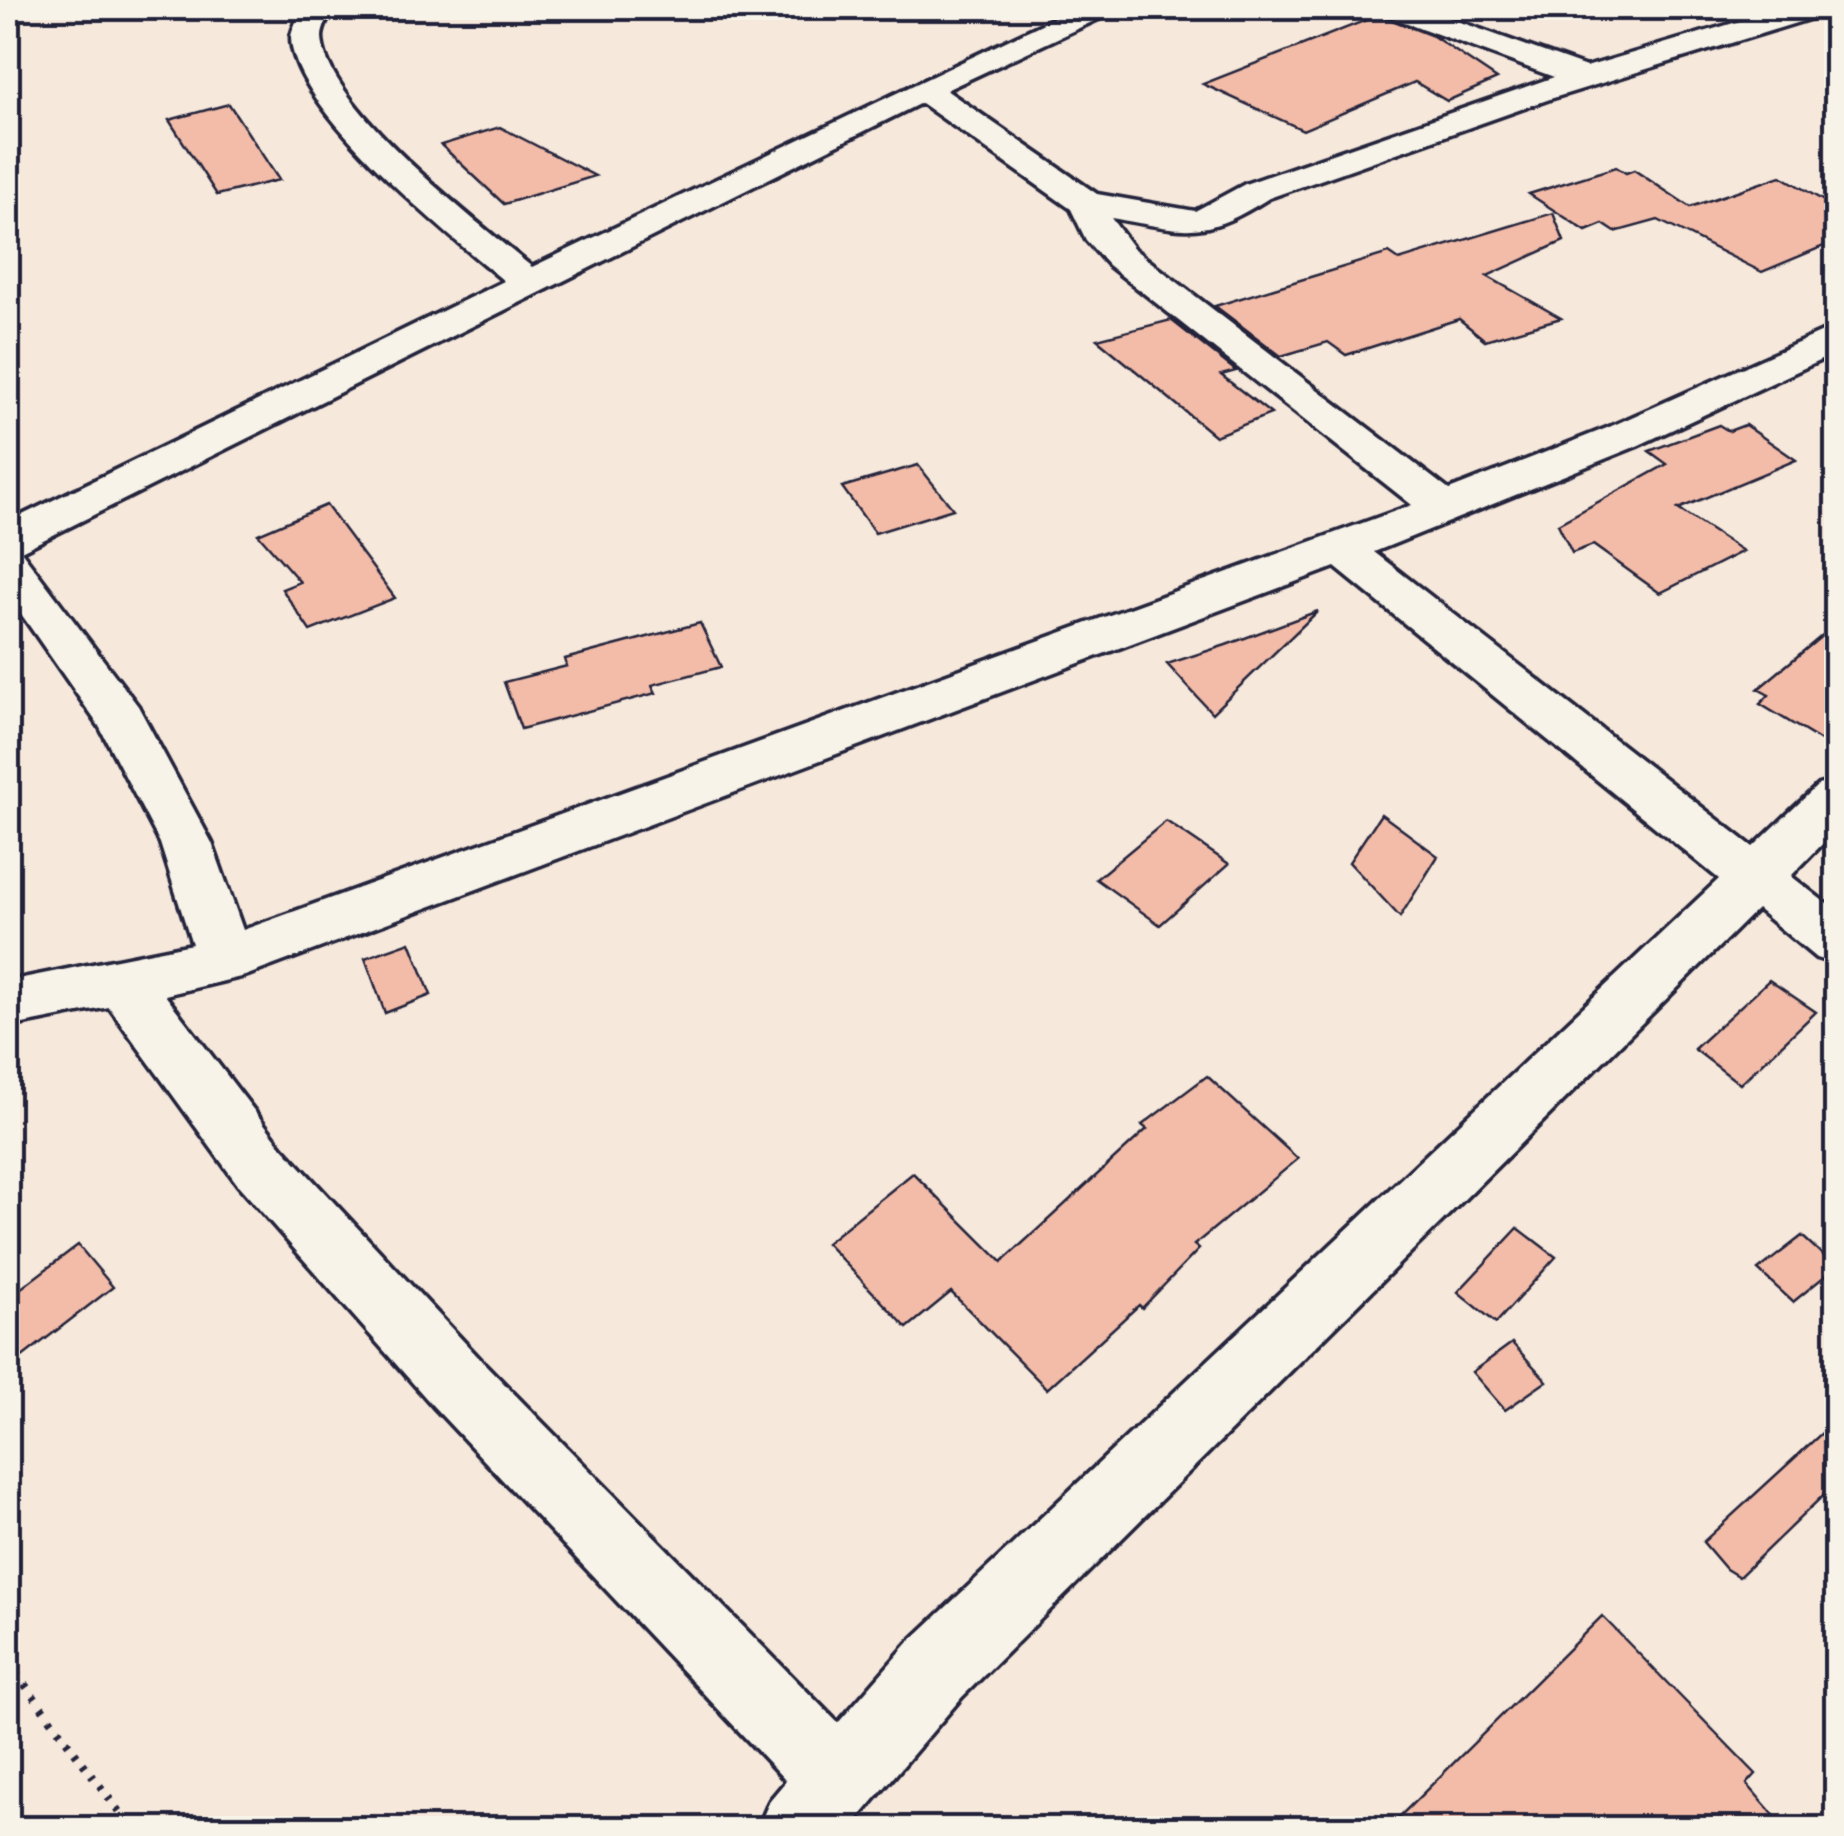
<svg xmlns="http://www.w3.org/2000/svg" width="1844" height="1836" font-family="'Balsamiq Sans',sans-serif">
	<style>
		.building { fill: #f3bca8; stroke: #22223b; stroke-width: 2.5 }
		.lines { fill: none; stroke-linecap: round; stroke-linejoin: round }
		.minor-casing { stroke: #22223b; stroke-width: 7 }
		.path { stroke: #22223b; stroke-width: 8; stroke-dasharray: 4 10; stroke-linecap: butt }
		.minor { fill: #f7f3e8; fill-rule: evenodd }
	</style>
	<rect width="100%" height="100%" fill="#f6e8db"/>
	<filter id="ink" filterUnits="userSpaceOnUse"><feTurbulence type="fractalNoise" baseFrequency=".01" numOctaves="2"/><feDisplacementMap in="SourceGraphic" scale="20" xChannelSelector="R" yChannelSelector="G"/><feConvolveMatrix kernelMatrix="1 2 1 2 8 2 1 2 1" color-interpolation-filters="sRGB"/></filter>
	<g filter="url(#ink)">
		<g class="building">
			<polygon points="1379,15 1433,36 1497,79 1447,101 1415,82 1303,130 1203,84"/>
			<polygon points="229,104 279,180 217,195 169,120"/>
			<polygon points="500,127 595,176 504,204 441,145"/>
			<polygon points="1616,167 1626,173 1634,170 1690,207 1781,176 1836,208 1836,241 1762,272 1658,220 1615,232 1603,224 1586,231 1529,194"/>
			<polygon points="1553,213 1564,241 1487,276 1561,318 1485,340 1459,319 1346,355 1328,342 1281,356 1215,306 1389,253 1399,260"/>
			<polygon points="1171,320 1236,371 1221,375 1271,414 1215,436 1097,339"/>
			<polygon points="1719,425 1729,431 1745,425 1796,460 1678,509 1743,551 1660,593 1593,545 1572,553 1558,524 1667,464 1649,451"/>
			<polygon points="918,465 953,509 875,533 842,487"/>
			<polygon points="326,505 395,598 310,631 282,589 300,582 258,534"/>
			<polygon points="1318,611 1212,713 1167,664 1226,645"/>
			<polygon points="700,623 721,667 652,685 656,693 521,729 504,682 567,666 565,659"/>
			<polygon points="1836,624 1836,750 1760,704 1769,695 1758,689"/>
			<polygon points="1381,814 1438,856 1400,917 1349,862"/>
			<polygon points="1166,821 1229,864 1160,925 1096,879"/>
			<polygon points="410,942 431,995 385,1013 365,958"/>
			<polygon points="1769,980 1816,1012 1740,1084 1694,1049"/>
			<polygon points="1207,1076 1298,1159 1194,1245 1199,1249 1142,1308 1139,1305 1047,1389 951,1292 907,1328 826,1243 913,1173 1002,1262 1147,1129 1142,1125"/>
			<polygon points="1518,1228 1556,1257 1496,1323 1458,1292"/>
			<polygon points="1802,1236 1836,1267 1793,1302 1758,1270"/>
			<polygon points="78,1245 113,1287 8,1368 8,1298"/>
			<polygon points="1512,1343 1547,1381 1505,1410 1472,1372"/>
			<polygon points="1836,1420 1836,1483 1739,1577 1726,1569 1703,1542"/>
			<polygon points="1602,1616 1756,1774 1747,1784 1785,1828 1388,1828"/>
		</g>
		<g class="lines">
			<defs>
				<path id="minor" d="M302,8H332C329,16 322,29 322,37C323,104 482,226 532,267L1075,8H1113L1109,14L946,90L1097,194L1195,211L1245,184L1554,77L1383,14L1379,8H1421L1586,67L1784,8H1829L1825,14L1550,99L1269,198C1201,241 1187,231 1111,218L1134,249L1449,490L1607,428L1836,326V353L1637,446L1374,552L1753,847L1818,785L1836,780V830L1791,876L1836,911V964L1816,958L1757,909L962,1697L850,1828H758L770,1800L786,1781L433,1406L238,1185L109,1007L8,1027V981L192,944L160,843L99,726L8,595V522L504,281C451,237 291,108 291,37C292,29 299,16 302,8ZM921,103L1071,209L1086,240L1108,265L1412,505L243,930L212,843L138,706L21,551ZM1335,567L1719,879L908,1643L838,1723L481,1360L282,1147L165,995L245,976Z"/>
			</defs>
			<use href="#minor" class="minor-casing"/>
			<polyline class="path" points="8,1662 131,1828"/>
			<use href="#minor" class="minor"/>
		</g>
	</g>
	<rect width="1844" height="1836" fill="none" stroke="#f7f3e8" stroke-width="40"/>
	<rect x="20" y="20" width="1804" height="1796" fill="none" stroke="#22223b" stroke-width="4" filter="url(#ink)"/>
</svg>
